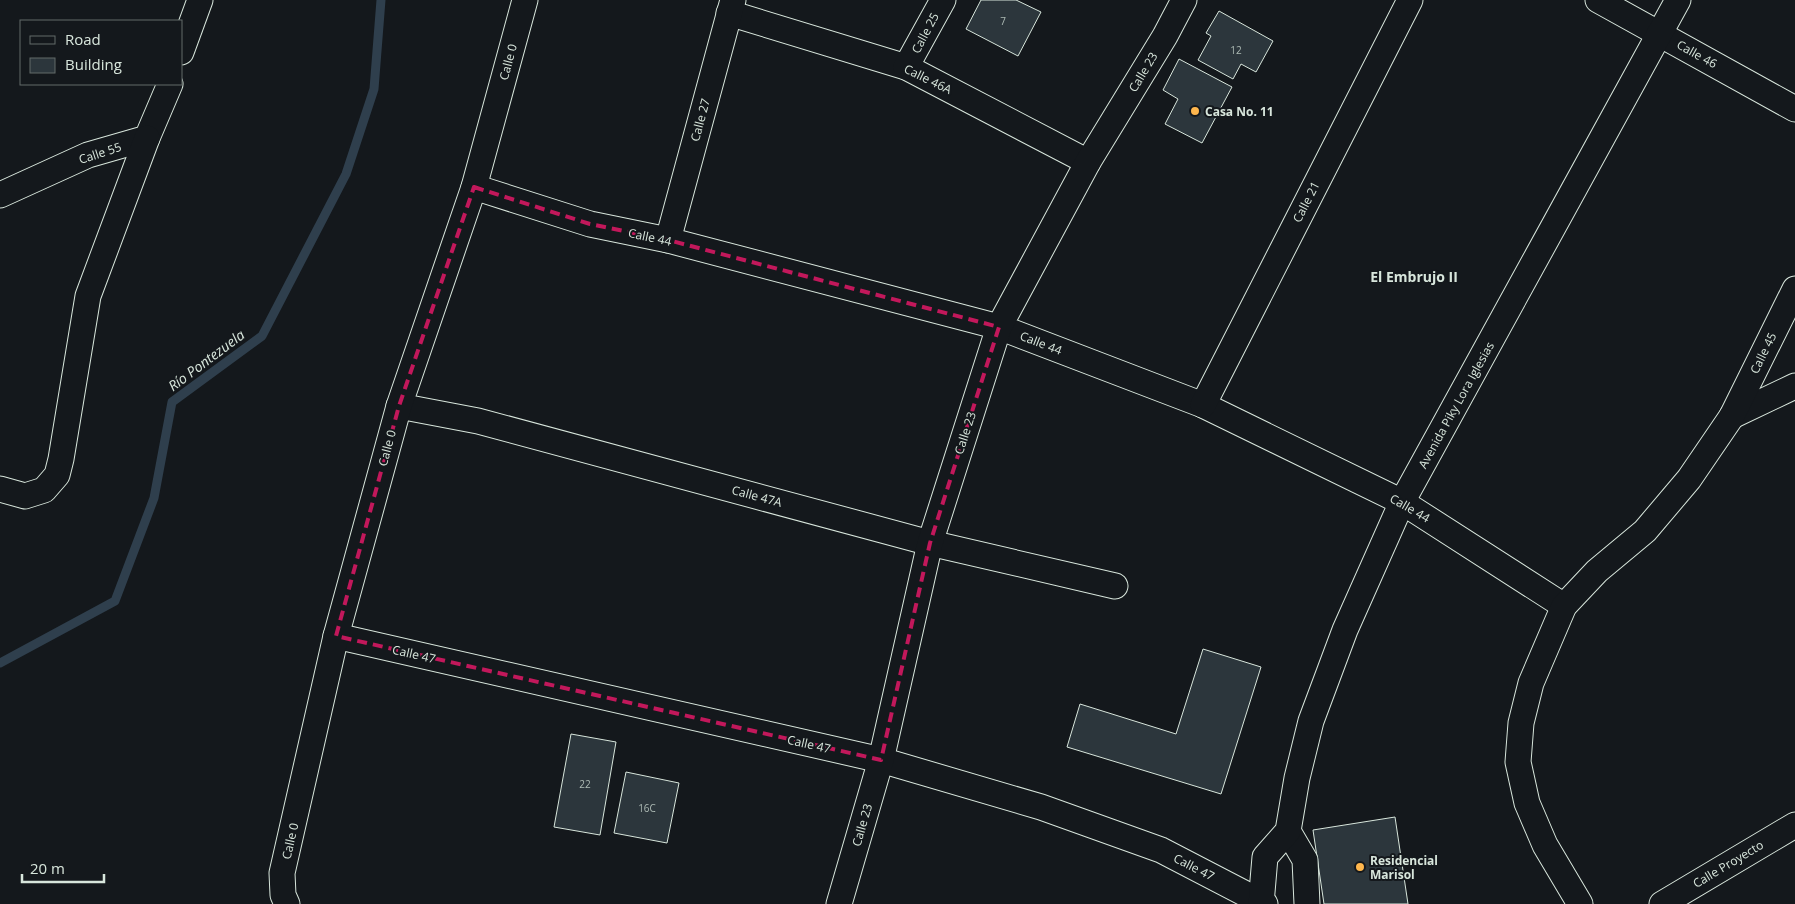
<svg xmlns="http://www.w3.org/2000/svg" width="1795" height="904" font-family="'Open Sans',sans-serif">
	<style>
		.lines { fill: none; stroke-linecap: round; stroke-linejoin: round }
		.stream { stroke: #2f3f4d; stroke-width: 9 }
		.building { fill: #2c363c; stroke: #d8e6dc }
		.minor-casing { stroke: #d8e6dc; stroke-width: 27 }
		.minor { stroke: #14181c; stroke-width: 25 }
		.marked { fill: none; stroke: #c2185b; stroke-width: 4; stroke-dasharray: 10 6; stroke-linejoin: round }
		.poi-dot { fill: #ffb74d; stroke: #14181c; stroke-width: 2 }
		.labels { text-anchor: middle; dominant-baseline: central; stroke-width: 4; stroke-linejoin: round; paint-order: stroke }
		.number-label { font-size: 10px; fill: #adbab4 }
		.street-label { font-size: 12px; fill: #d8e6dc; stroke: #14181c }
		.poi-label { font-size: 12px; font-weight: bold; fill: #d8e6dc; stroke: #14181c; text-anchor: start }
		.neighbourhood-label { font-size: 14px; font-weight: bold; fill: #d8e6dc; stroke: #14181c }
		.water-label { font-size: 14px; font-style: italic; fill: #d8e6dc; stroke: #14181c }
	</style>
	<rect width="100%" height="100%" fill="#14181c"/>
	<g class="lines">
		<polyline class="stream" points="0,663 115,601 154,498 172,402 262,336 346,174 374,89 381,0"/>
	</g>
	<g class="building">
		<polygon points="981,0 1016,0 1041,12 1018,56 966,29"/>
		<polygon points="1219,11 1273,41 1256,72 1241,64 1233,79 1198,60 1211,36 1206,33"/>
		<polygon points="1179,59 1232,87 1202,143 1165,124 1178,99 1163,90"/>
		<polygon points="1203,649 1261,667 1221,794 1067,747 1080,704 1176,734"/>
		<polygon points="571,734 616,742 600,835 554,827"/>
		<polygon points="626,772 679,783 667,843 614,833"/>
		<polygon points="1395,817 1408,904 1324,904 1313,830"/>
	</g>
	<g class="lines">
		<defs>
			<g id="minor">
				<polyline points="1598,0 1795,109"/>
				<polyline points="729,13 906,67 1088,162"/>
				<polyline points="181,52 200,0"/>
				<polyline points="906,67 943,0"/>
				<polyline points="474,187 590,224 668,240 999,327 1203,405 1402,502 1564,606"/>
				<polyline points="0,195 88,155 147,138 170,84"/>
				<polyline points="668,240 733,0"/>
				<polyline points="1203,405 1410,0"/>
				<polyline points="399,406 478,421 930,543 1115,586"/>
				<polyline points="1732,416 1795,386"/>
				<polyline points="0,489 25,496 44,490 57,475 61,459 88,296 147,138"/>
				<polyline points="336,636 881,760 1041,807 1161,850 1265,904"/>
				<polyline points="1288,831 1305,860 1307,904"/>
				<polyline points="287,904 283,895 282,873 336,636 399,406 474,187 525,0"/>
				<polyline points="839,904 881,760 930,543 999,327 1088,162 1165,36 1184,0"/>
				<polyline points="1261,904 1265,857 1288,831 1297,778 1311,721 1345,630 1402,502 1678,0"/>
				<polyline points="1580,904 1545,845 1527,803 1518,762 1521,723 1531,683 1564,606 1597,571 1645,531 1689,479 1732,416 1795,289"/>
				<polyline points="1662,904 1795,825"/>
			</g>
		</defs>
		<use href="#minor" class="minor-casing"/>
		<use href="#minor" class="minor"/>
	</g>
	<path class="marked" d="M474,187L590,224L668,240L999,327L930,543L881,760L336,636L399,406Z"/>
	<g class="poi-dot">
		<circle cx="1195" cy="111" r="5"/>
		<circle cx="1360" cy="867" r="5"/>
	</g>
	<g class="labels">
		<g class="number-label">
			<text x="1003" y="21">7</text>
			<text x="1236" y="50">12</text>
			<text x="585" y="784">22</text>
			<text x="647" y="808">16C</text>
		</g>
		<g class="street-label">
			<text transform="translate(925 33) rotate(-62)">Calle 25</text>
			<text transform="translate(1697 54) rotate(29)">Calle 46</text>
			<text transform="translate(508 62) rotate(-75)">Calle 0</text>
			<text transform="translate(1143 72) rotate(-59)">Calle 23</text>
			<text transform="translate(928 79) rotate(26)">Calle 46A</text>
			<text transform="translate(700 120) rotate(-75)">Calle 27</text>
			<text transform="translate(100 153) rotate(-18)">Calle 55</text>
			<text transform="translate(1306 202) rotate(-63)">Calle 21</text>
			<text transform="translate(650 237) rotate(12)">Calle 44</text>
			<text transform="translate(1041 343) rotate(21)">Calle 44</text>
			<text transform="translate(1763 353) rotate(-64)">Calle 45</text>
			<text transform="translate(1456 405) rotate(-61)">Avenida Piky Lora Iglesias</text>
			<text transform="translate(965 433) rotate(-72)">Calle 23</text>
			<text transform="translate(387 448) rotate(-75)">Calle 0</text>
			<text transform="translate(757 496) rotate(15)">Calle 47A</text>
			<text transform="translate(1410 508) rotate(30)">Calle 44</text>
			<text transform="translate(414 654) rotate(13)">Calle 47</text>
			<text transform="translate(809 744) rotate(13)">Calle 47</text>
			<text transform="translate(862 825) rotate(-74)">Calle 23</text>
			<text transform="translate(290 841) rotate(-77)">Calle 0</text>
			<text transform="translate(1728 864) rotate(-31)">Calle Proyecto</text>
			<text transform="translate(1194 867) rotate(27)">Calle 47</text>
		</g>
		<g class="poi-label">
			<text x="1205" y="111">Casa No. 11</text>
			<text x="1370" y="860">Residencial<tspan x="1370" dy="14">Marisol</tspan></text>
		</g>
		<g class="neighbourhood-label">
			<text x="1414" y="276">El Embrujo II</text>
		</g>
		<g class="water-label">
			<text transform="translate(206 360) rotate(-37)">Río Pontezuela</text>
		</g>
	</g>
	<rect x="20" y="20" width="162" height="65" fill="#14181c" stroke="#626a69"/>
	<rect x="30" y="36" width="25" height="8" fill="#14181c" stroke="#626a69"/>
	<text x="65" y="45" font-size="15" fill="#d8e6dc">Road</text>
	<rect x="30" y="58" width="25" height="15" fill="#2c363c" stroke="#626a69"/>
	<text x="65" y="70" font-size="15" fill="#d8e6dc">Building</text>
	<path d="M22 874v8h82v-8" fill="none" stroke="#d8e6dc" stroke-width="2.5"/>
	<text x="30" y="874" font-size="15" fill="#d8e6dc" stroke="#14181c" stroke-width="4" paint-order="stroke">20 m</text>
</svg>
